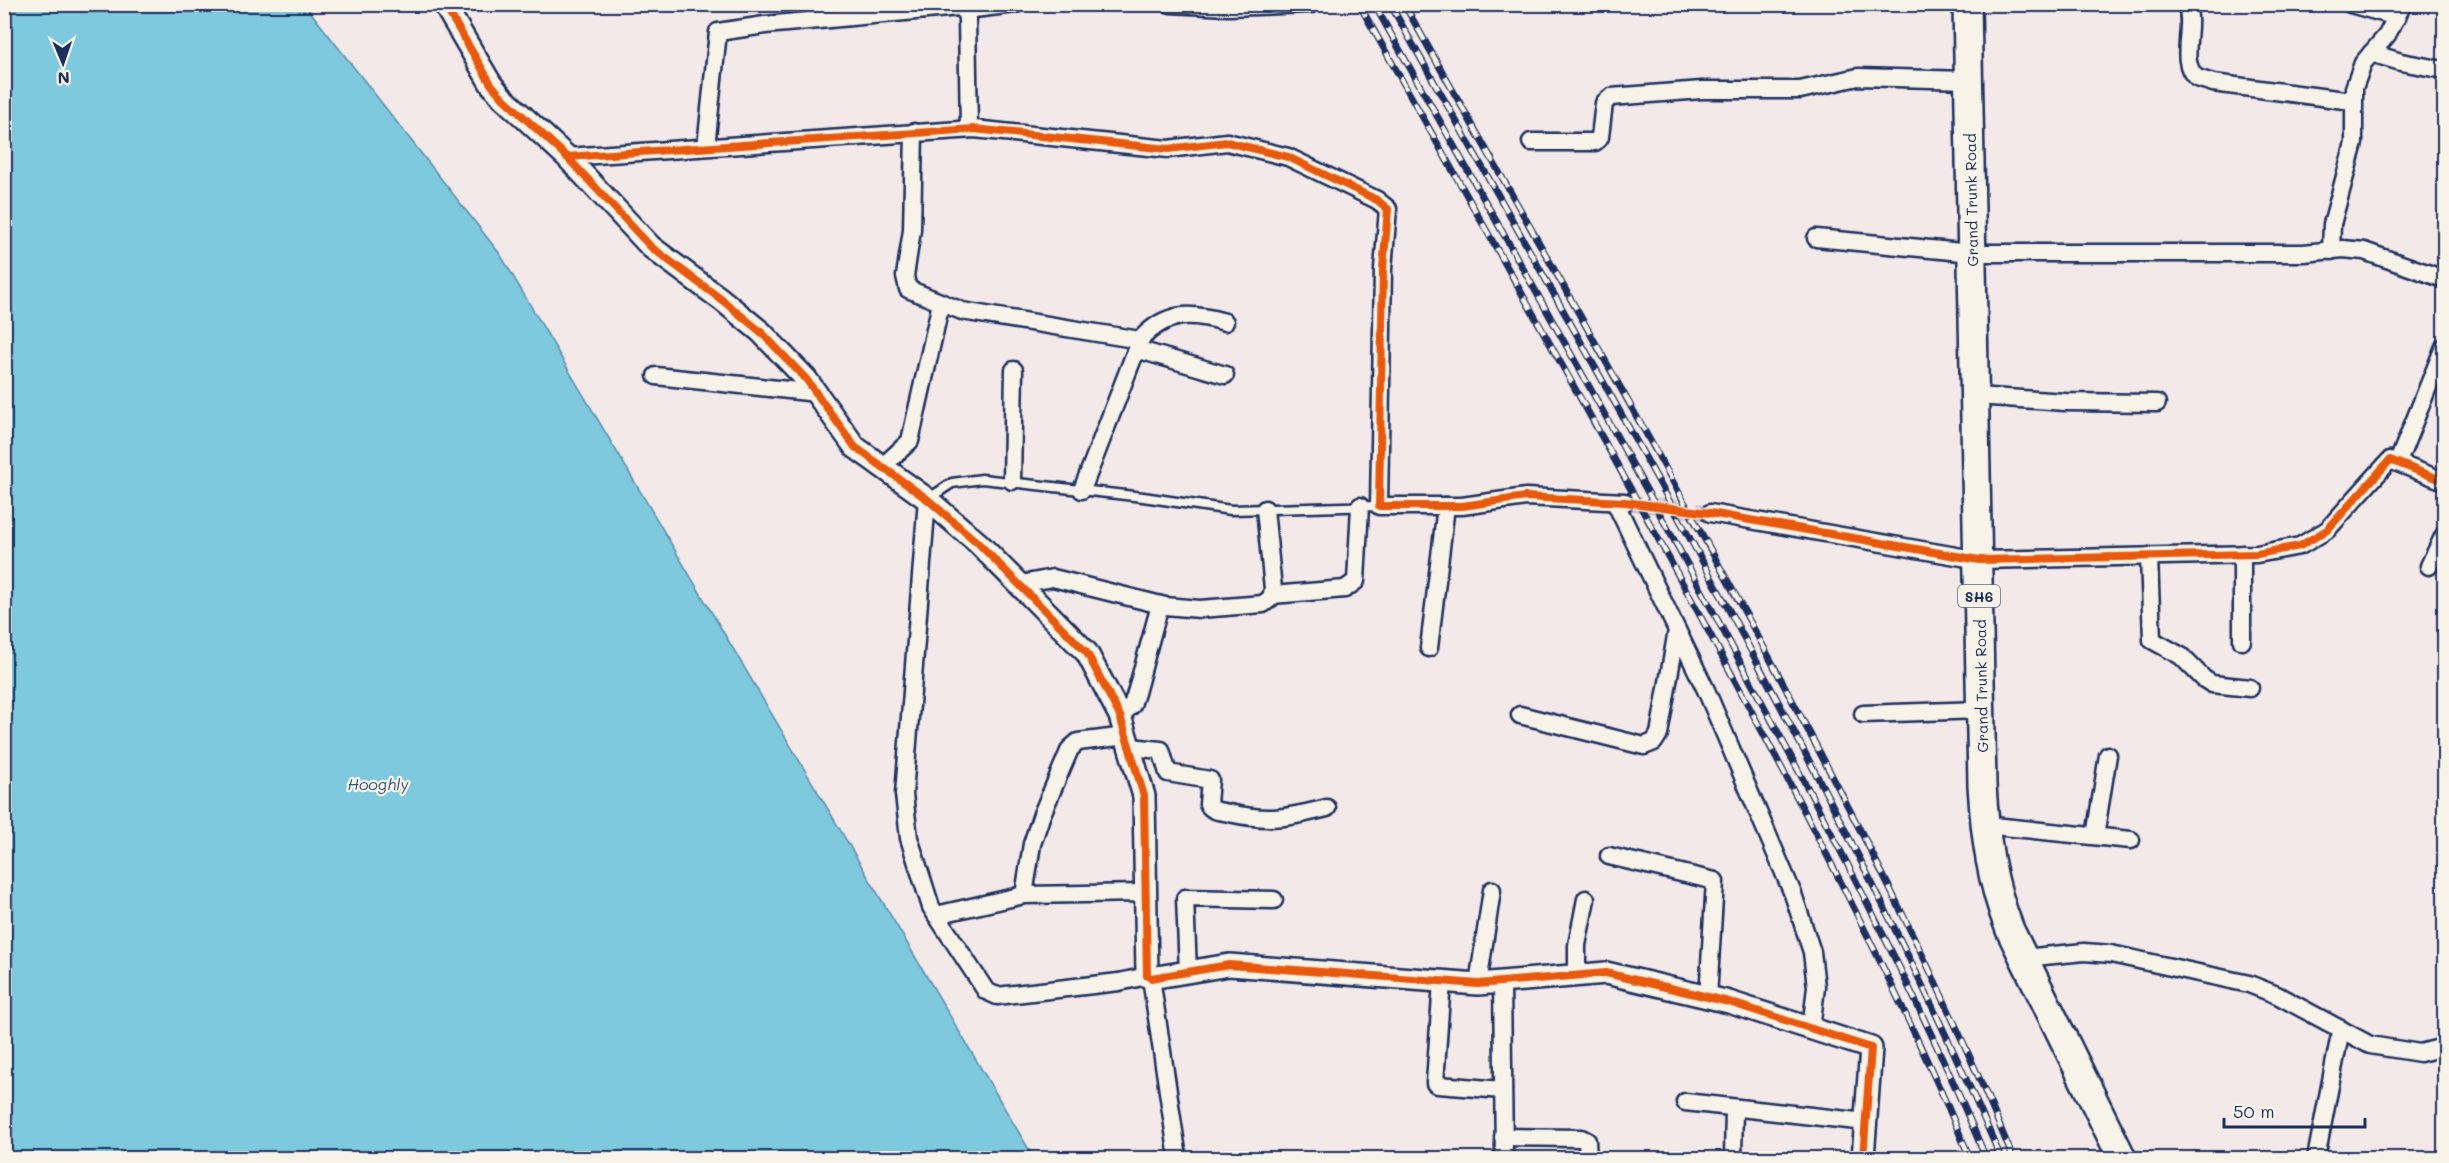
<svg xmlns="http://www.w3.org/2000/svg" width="2449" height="1163" font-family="Mali,sans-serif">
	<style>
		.water { fill: #7fc9df; stroke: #578bab; stroke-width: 1.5 }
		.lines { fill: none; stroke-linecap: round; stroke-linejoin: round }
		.minor-tunnel { stroke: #c9c4cd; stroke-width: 16; stroke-dasharray: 16 8; stroke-linecap: butt }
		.service-casing { stroke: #1b2f5e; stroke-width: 13 }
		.minor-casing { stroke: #1b2f5e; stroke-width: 21 }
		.tertiary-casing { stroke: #1b2f5e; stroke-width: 26 }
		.primary-casing { stroke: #1b2f5e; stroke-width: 32 }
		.service { stroke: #f7f3e8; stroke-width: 8 }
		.minor { stroke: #f7f3e8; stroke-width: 16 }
		.tertiary { stroke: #f7f3e8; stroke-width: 21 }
		.primary { stroke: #f7f3e8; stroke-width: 27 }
		.rail-casing { stroke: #1b2f5e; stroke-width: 7 }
		.rail { stroke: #f7f3e8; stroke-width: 4.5; stroke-dasharray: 14; stroke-linecap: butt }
		.cycleway-casing { stroke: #f7f3e8; stroke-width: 11 }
		.cycleway { stroke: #e8590c; stroke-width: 8 }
		.labels { text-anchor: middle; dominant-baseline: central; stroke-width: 4.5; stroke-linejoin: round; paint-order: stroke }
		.shield { fill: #f7f3e8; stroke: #5d6a87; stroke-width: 1.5 }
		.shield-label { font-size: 14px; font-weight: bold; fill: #1b2f5e }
		.street-label { font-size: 15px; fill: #1b2f5e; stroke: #f7f3e8 }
		.water-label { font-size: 16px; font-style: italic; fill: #34567e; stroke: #f7f3e8 }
	</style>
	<rect width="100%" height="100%" fill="#f4e9e9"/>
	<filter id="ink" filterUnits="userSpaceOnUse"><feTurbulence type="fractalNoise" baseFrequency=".0167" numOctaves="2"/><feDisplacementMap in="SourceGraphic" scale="12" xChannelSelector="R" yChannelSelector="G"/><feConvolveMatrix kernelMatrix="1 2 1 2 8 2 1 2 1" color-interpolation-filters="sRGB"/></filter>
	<g filter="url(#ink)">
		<polygon class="water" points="5,4 305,5 500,254 1034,1158 5,1158"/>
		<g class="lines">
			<polyline class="minor-tunnel" points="1625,502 1710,513"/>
			<defs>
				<polyline id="service" points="928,499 952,483 982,479 1143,497 1231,510 1379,506"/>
				<g id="minor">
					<polyline points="1170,4 1228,7 1311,4"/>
					<path d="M2186,4C2196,26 2177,62 2197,78L2213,83L2352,101"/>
					<polyline points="2350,4 2397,17"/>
					<polyline points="965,10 1016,4"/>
					<polyline points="2371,53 2401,62 2444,70"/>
					<polyline points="914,132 912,230 905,276 908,289 962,311 1140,340"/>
					<polyline points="1531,142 1595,142 1600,137 1604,103 1611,97 1702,90 1800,90 1858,77 1968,80"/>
					<polyline points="706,147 718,32 765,25 959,7 965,10 967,19 969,129"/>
					<polyline points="567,157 974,129 1168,149 1227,142 1288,157 1377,200 1388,209 1383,269 1379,506 1462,506 1526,497 1625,502"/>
					<polyline points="1816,238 1972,253 2304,253 2343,249 2364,251 2444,279"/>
					<polyline points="2331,251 2332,224 2354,143 2354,88 2363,63 2387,35 2403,4"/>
					<polyline points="1136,349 1225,375"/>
					<polyline points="656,376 817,393"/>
					<polyline points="1976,396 2065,402 2157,403"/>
					<polyline points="2398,462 2444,347"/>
					<polyline points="883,466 910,441 941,303"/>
					<polyline points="1012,481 1014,370"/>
					<path d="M1082,490L1140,340C1166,311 1191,312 1225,322"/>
					<polyline points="927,499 904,794 909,838 931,907 986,991 997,996 1119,982 1147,976"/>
					<polyline points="1615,502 1706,690 1793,894 1812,952 1816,987 1811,1029"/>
					<polyline points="1710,513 1979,560 2257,554 2300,546 2327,530 2390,460 2444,481"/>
					<polyline points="2242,554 2242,641"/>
					<polyline points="2149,556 2152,640 2181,656 2204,679 2212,684 2250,688"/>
					<polyline points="2429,566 2444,535"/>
					<polyline points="1021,584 1053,578 1165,606 1200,609 1263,604 1271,598 1273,589 1265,509"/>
					<polyline points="1272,595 1345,589 1356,581 1360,506"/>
					<polyline points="1429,648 1446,506"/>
					<polyline points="1863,714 1981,710"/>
					<polyline points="1520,715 1644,746 1654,742 1659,734 1677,630"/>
					<polyline points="1120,716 1132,705 1136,693 1160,605"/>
					<path d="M1130,747L1161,750L1168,773L1210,780L1208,804C1212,812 1221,811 1229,813C1269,822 1287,818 1327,808"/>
					<polyline points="1984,825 2131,840"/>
					<polyline points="2095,836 2108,755"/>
					<polyline points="1609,856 1715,881 1708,997"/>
					<polyline points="1024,895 1032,844 1042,814 1070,749 1078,742 1126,736"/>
					<polyline points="936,915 1024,895 1144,893"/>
					<polyline points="2024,958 2084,952 2111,954 2249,984 2277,995 2370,1045 2420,1053 2444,1047"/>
					<polyline points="1188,972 1185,898 1274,900"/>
					<polyline points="1577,976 1577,945 1586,899"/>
					<polyline points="1151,978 1178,1158"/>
					<polyline points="1442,981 1435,1083 1438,1085 1503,1090"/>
					<polyline points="1502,981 1504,1158"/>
					<polyline points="1478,984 1492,890"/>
					<polyline points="1685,1102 1866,1122"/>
					<polyline points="1503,1137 1581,1138 1587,1141 1588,1158"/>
					<polyline points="1733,1158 1734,1108"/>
					<polyline points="2316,1158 2341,1029"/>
				</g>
				<polyline id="tertiary" points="444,4 491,84 503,98 567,157 651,247 722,300 761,332 806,379 855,447 927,499 978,543 1087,653 1120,716 1144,796 1147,976 1151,978 1229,965 1478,984 1606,973 1729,1002 1871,1048 1863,1158"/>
				<path id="primary" d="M1967,4L1982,785C1985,837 1991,882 2010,930L2122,1158"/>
			</defs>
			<use href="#service" class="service-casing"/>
			<use href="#minor" class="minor-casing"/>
			<use href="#tertiary" class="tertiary-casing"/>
			<use href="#primary" class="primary-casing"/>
			<use href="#service" class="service"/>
			<use href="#minor" class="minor"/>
			<use href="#tertiary" class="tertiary"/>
			<use href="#primary" class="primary"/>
			<defs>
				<g id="rail">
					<path d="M1359,4C1479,218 1601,431 1717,647C1807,814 1896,983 1970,1158"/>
					<path d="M1374,4C1501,230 1629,454 1751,682C1835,838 1918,995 1986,1158"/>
					<path d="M1390,4C1516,227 1643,449 1764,675C1848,833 1930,993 2001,1158"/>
					<path d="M1404,4C1527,222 1651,438 1769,657C1857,821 1943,986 2013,1158"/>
				</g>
			</defs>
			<use href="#rail" class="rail-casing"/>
			<use href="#rail" class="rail"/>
			<defs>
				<g id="cycleway">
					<polyline points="444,4 491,84 503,98 567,157 651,247 722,300 761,332 806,379 855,447 927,499 978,543 1087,653 1120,716 1144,796 1147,976 1151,978 1229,965 1478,984 1606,973 1729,1002 1871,1048 1863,1158"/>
					<polyline points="567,157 974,129 1168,149 1227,142 1288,157 1377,200 1388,209 1383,269 1379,506 1462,506 1526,497 1625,502 1710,513 1979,560 2257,554 2300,546 2327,530 2390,460 2444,481"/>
				</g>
			</defs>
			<use href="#cycleway" class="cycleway-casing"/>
			<use href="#cycleway" class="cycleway"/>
		</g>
	</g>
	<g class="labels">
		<rect class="shield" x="1958" y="585" width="42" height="22" rx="4.5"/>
		<g class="shield-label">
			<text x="1979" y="596">SH6</text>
		</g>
		<g class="street-label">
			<text transform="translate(1971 200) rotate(-91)">Grand Trunk Road</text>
			<text transform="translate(1981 686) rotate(-91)">Grand Trunk Road</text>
		</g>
		<g class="water-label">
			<text x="378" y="783">Hooghly</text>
		</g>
	</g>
	<rect width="2449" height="1163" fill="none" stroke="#f7f3e8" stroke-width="24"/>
	<rect x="12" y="12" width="2425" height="1139" fill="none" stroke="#1b2f5e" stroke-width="2" filter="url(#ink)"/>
	<g transform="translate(63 63) rotate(178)" stroke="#f7f3e8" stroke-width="4.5" paint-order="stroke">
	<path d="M0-4.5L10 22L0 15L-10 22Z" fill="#1b2f5e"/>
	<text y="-9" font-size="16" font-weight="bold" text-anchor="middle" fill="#1b2f5e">N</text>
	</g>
	<path d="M2224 1118v9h141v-9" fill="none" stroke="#1b2f5e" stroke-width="3"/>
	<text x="2233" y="1118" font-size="18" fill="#1b2f5e" stroke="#f7f3e8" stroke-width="4.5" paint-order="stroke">50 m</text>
</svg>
